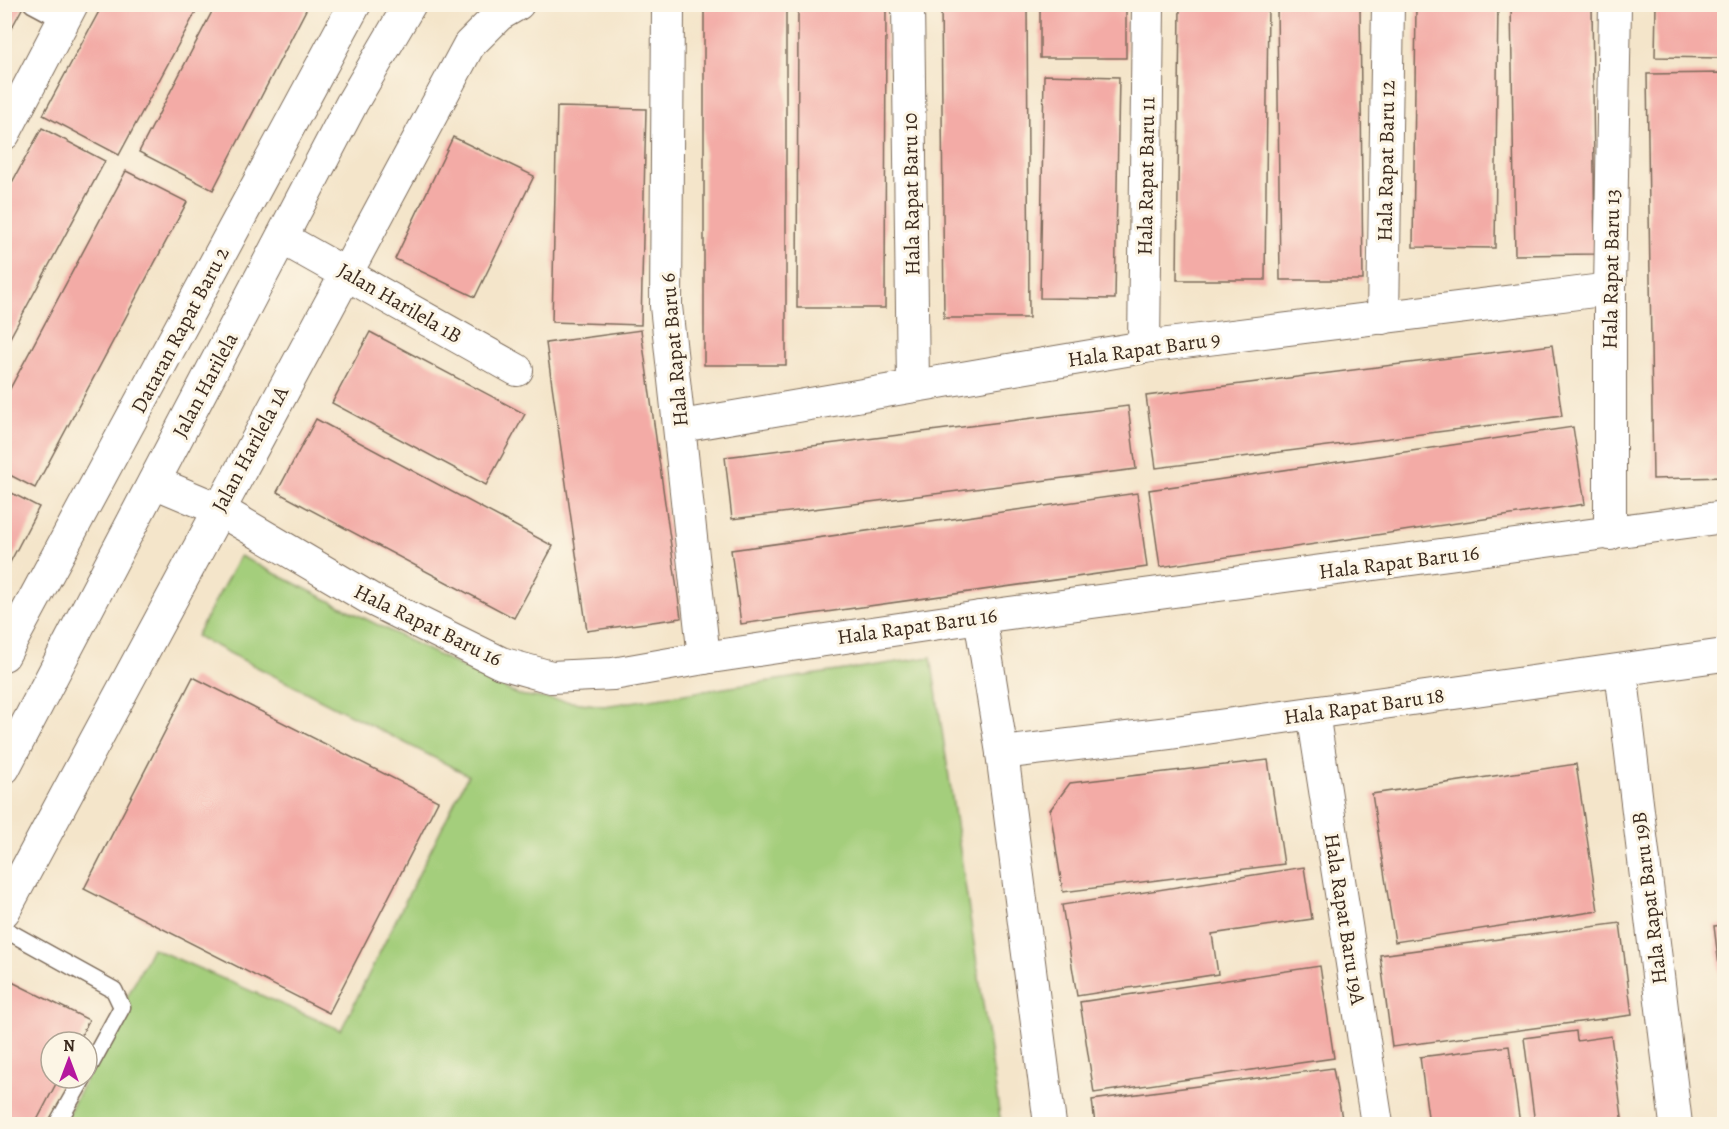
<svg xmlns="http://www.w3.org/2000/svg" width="1729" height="1129" font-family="Alegreya,serif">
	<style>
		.green { fill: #a4ce7b; stroke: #707c4c; stroke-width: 1.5 }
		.building { fill: #f3aba6 }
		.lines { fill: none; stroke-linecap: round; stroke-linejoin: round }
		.lane-casing { stroke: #7c6b5a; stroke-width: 19 }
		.street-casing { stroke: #7c6b5a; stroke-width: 34 }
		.lane { stroke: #fff; stroke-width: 16 }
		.street { stroke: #fff; stroke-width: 32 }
		.labels { text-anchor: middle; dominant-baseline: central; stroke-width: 6; stroke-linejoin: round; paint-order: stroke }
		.street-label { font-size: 21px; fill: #3b2a1e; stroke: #fcf5e5 }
	</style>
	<rect width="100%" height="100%" fill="#fcf5e5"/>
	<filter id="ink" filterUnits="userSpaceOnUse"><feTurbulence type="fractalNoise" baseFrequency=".0167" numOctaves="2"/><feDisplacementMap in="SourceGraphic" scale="12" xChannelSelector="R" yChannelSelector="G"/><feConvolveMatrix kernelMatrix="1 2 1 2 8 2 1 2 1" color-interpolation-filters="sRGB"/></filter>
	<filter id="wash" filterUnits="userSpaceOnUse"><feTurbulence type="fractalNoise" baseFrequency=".008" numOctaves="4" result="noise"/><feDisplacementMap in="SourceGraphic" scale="24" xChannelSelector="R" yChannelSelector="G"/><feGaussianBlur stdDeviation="1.35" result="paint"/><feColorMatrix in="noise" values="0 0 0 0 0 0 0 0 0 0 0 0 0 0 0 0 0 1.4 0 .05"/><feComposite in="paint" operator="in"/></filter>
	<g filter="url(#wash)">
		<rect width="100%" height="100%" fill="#f4e5ca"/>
		<polygon class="green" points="240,556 518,695 604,706 931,657 1001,1124 63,1124 152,948 341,1030 468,775 196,636"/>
		<g id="blocks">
			<g class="building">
				<polygon points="4,4 24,5 4,42"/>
				<polygon points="103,4 200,4 119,155 43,115"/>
				<polygon points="216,4 309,4 213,190 139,152"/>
				<rect x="704" y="4" width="82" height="361"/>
				<polygon points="798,4 886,4 885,308 797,308"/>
				<polygon points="941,4 1027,4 1029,318 944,318"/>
				<polygon points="1180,4 1268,4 1265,280 1177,280"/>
				<polygon points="1277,4 1360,4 1363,280 1280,280"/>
				<polygon points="1416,4 1498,4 1495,248 1413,247"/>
				<polygon points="1511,4 1592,4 1595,254 1515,255"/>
				<polygon points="1656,4 1724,4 1724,58 1655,57"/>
				<rect x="1040" y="5" width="86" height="53"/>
				<polygon points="1724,73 1724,477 1653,479 1647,74"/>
				<polygon points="1044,75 1119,77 1115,299 1040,298"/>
				<polygon points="557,107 646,109 641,325 552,322"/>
				<polygon points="42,128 105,161 4,349 4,197"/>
				<polygon points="453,137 534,176 475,297 395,259"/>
				<polygon points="126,171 187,202 35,488 4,472 4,400"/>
				<polygon points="641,330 681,618 587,631 546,343"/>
				<polygon points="370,332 525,414 486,485 332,403"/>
				<polygon points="1552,345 1562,416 1156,468 1146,396"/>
				<polygon points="1128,406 1136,469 732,519 725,457"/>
				<polygon points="316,419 553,546 514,618 277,492"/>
				<polygon points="1573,427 1585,504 1160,567 1149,490"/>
				<polygon points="4,489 39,507 4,574"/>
				<polygon points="1137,493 1147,567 741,624 731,550"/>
				<polygon points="193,677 438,801 329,1013 84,889"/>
				<polygon points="1268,760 1284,864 1063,892 1050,810 1070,783"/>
				<polygon points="1576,764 1598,911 1395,942 1372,794"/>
				<polygon points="1304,867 1312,919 1212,934 1218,974 1077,996 1062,905"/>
				<polygon points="1620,923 1632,1015 1392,1047 1380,955"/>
				<polygon points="1724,925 1724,998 1723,998 1714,926"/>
				<polygon points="1320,966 1334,1058 1094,1093 1080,1002"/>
				<polygon points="8,980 89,1020 78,1042 51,1042 51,1078 59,1078 35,1124 4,1124 4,987"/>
				<polygon points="1576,1031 1577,1041 1611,1036 1623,1124 1535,1124 1524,1038"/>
				<polygon points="1509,1046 1520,1124 1429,1124 1420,1057"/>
				<polygon points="1333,1068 1343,1124 1095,1124 1092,1100"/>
			</g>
		</g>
	</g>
	<g filter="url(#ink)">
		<use href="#blocks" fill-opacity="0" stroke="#7c6b5a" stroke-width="1.5"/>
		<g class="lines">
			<defs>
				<g id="lane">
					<polyline points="32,4 64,21"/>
					<polyline points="4,929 114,990 122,1007 87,1071"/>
					<polyline points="57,1124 83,1078"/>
				</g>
				<g id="street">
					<polyline points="668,4 666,306 704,658"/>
					<polyline points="908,4 913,384"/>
					<polyline points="4,134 72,4"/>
					<polyline points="282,238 517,370"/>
					<polyline points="1383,318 1388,4"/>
					<polyline points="1144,347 1148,4"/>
					<polyline points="681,426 1144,347 1610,289"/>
					<polyline points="154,482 218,509 369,598 501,663 551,677 613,674 704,658 980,617 1724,517"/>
					<polyline points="1610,534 1610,289 1615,4"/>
					<polyline points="980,617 1002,753 1050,1124"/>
					<polyline points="4,655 355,4"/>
					<polyline points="1621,671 1676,1124"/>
					<polyline points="1313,713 1377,1124"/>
					<polyline points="1002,753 1169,733 1724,655"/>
					<polyline points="4,768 352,103 410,4"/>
					<polyline points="4,911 469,45 499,15 518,4"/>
				</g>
			</defs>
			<use href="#lane" class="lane-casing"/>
			<use href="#street" class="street-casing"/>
			<use href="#lane" class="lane"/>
			<use href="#street" class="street"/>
		</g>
	</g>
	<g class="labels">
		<g class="street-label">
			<text transform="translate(1386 161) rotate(-89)">Hala Rapat Baru 12</text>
			<text transform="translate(1146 176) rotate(-89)">Hala Rapat Baru 11</text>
			<text transform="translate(911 194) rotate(-91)">Hala Rapat Baru 10</text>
			<text transform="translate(1611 269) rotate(-89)">Hala Rapat Baru 13</text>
			<text transform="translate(400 303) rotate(30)">Jalan Harilela 1B</text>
			<text transform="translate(180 330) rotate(-62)">Dataran Rapat Baru 2</text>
			<text transform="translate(1144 349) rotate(-8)">Hala Rapat Baru 9</text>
			<text transform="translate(674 350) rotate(-95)">Hala Rapat Baru 6</text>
			<text transform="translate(205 385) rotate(-62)">Jalan Harilela</text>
			<text transform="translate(250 449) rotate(-62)">Jalan Harilela 1A</text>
			<text transform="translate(1399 562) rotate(-7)">Hala Rapat Baru 16</text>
			<text transform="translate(428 625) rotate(26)">Hala Rapat Baru 16</text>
			<text transform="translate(917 626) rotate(-8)">Hala Rapat Baru 16</text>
			<text transform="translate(1364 706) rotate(-8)">Hala Rapat Baru 18</text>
			<text transform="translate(1649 898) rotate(-97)">Hala Rapat Baru 19B</text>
			<text transform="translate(1345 919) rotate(81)">Hala Rapat Baru 19A</text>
		</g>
	</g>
	<rect width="1729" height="1129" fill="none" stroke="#fcf5e5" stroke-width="24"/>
	<g transform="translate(69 1060)"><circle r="28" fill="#fcf5e5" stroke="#afa495" stroke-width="1.5"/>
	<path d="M0-4.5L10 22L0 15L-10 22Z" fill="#b5179e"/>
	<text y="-9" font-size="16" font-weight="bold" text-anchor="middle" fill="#3b2a1e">N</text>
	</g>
</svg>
